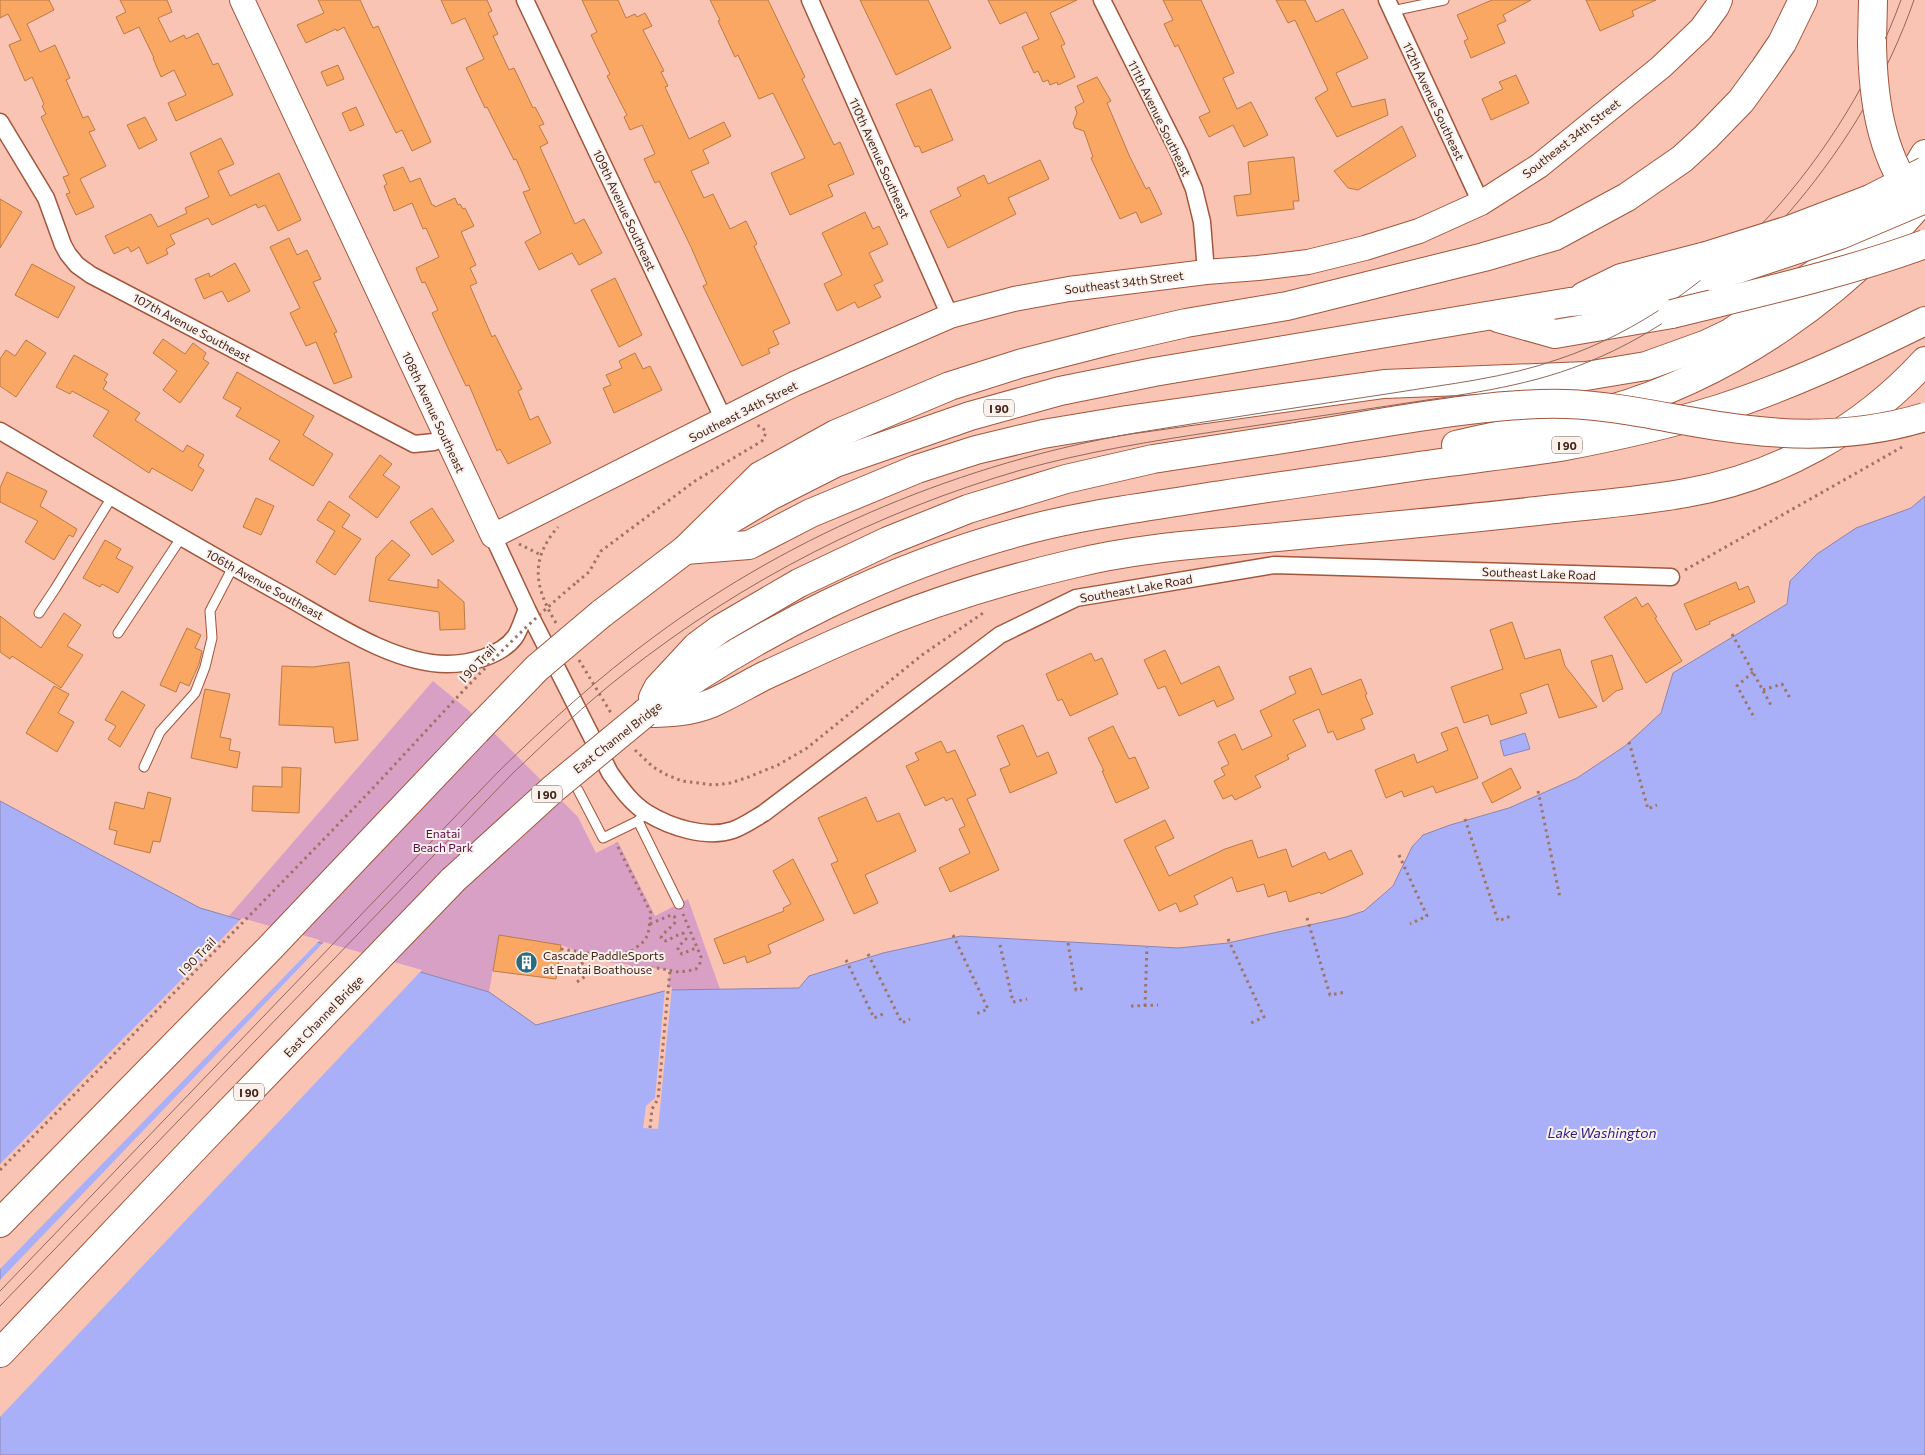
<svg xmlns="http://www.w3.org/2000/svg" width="1925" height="1455" font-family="Commissioner,sans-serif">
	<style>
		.green { fill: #d9a0c5 }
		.water { fill: #a9b0f8; stroke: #8a85b4 }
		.pier { fill: #f9c4b3 }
		.building { fill: #f9a763; stroke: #bb7b43 }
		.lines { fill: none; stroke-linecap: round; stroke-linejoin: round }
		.lane-casing { stroke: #a2563c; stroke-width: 11 }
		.street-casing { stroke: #a2563c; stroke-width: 19 }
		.secondary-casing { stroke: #a2563c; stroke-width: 26 }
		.highway-casing { stroke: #a2563c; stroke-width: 30 }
		.path { stroke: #9f7466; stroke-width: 3; stroke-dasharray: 2.5 4; stroke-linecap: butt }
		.lane { stroke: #fff; stroke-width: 9 }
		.street { stroke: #fff; stroke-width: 16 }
		.secondary { stroke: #fff; stroke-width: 24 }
		.highway { stroke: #fff; stroke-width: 28 }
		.tram { stroke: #91675a; stroke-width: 1 }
		.highway-bridge-casing { stroke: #a2563c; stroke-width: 30; stroke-linecap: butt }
		.path-bridge { stroke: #9f7466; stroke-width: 3; stroke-dasharray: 2.5 4; stroke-linecap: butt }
		.highway-bridge { stroke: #fff; stroke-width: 28 }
		.labels { text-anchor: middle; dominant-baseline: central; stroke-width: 4; stroke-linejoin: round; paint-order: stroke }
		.shield { fill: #faf1ed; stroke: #7a6057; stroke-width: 1 }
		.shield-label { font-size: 11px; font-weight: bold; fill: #432217 }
		.street-label { font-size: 12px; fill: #432217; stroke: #faf1ed }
		.park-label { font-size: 12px; fill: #570946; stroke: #faf1ed }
		.poi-label { font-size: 12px; fill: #432217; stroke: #faf1ed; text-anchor: start }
		.water-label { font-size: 14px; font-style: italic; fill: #2b1d82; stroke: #faf1ed }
	</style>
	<rect width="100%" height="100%" fill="#f9c4b3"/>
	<polygon class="green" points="433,681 485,724 578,817 596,853 618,842 655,916 688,899 720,989 668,990 670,970 606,962 561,945 499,935 489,992 229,916"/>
	<g class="water">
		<polygon points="1925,496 1925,1455 0,1455 0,801 200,908 489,992 536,1025 668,990 799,988 809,976 883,953 961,936 1178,948 1228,943 1346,917 1364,911 1393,886 1412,847 1423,835 1450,825 1509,808 1577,778 1625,746 1661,713 1673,673 1787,604 1790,581 1817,554 1856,528 1911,508"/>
		<polygon points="1525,733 1530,749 1504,756 1500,741"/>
	</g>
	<g class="pier">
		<polygon points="242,918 320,940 0,1269 0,1164"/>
		<polygon points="324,942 422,970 0,1417 0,1280"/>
		<polygon points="672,987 658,1129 643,1128 646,1106 655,1098 665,988"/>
	</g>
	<g class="building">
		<polygon points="0,0 49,0 54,10 27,24 40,52 55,45 70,78 66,80 83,118 88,116 95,130 89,132 106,166 80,179 94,207 76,215 66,194 70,193 63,177 69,175 41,117 46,114 42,106 44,104 32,77 25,81 9,45 21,40 8,14 0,18"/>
		<polygon points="120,0 167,0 172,12 158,18 170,42 184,35 186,39 198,33 213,65 218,63 233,95 176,121 168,103 186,95 174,70 161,77 153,58 154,58 139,27 124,34 116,17 126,12"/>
		<polygon points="318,0 360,0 373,28 378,26 431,142 412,151 402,130 396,133 344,27 337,31 336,29 306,43 297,25 324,13"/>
		<polygon points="441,0 487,0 492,11 488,13 498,34 493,36 509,70 514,68 533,108 535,107 544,124 539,126 548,143 540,147 575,224 584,219 602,253 579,265 572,253 539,270 525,242 541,233 523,192 530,190 516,159 514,160 487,107 485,108 466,68 484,59 465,18 452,24"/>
		<polygon points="582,0 618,0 626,18 635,14 637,17 645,13 652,26 643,30 664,71 661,72 668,86 665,87 689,139 724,122 731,136 703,150 709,163 691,171 704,198 713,194 730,229 746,221 757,244 754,246 790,323 773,331 779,344 768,349 770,353 742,366 703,286 707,284 691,247 659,181 655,183 644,159 655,154 642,125 630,130 624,117 627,115 607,76 610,74 591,35 597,32"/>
		<polygon points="710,0 768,0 805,77 802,79 834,145 840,142 854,174 828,185 833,196 790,215 771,173 805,158 773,93 759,99 738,55 735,57 718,21 720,20"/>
		<polygon points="860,0 928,0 951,48 896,75"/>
		<polygon points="988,0 1077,0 1050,13 1065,44 1061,46 1075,77 1058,85 1057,82 1050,85 1048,80 1043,82 1038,71 1034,73 1022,47 1039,39 1026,12 1000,24"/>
		<polygon points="1163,0 1201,0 1234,73 1223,78 1237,109 1251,102 1268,135 1244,147 1233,125 1209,137 1199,117 1210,112 1178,45 1175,47 1164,24 1173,20"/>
		<polygon points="1276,0 1305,0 1316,22 1343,9 1368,58 1336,73 1352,107 1385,99 1388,115 1337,137 1315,98 1328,90 1295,20 1288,23"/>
		<polygon points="1492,0 1531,0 1503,15 1506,21 1497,25 1505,43 1471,58 1464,41 1468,39 1457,15"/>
		<polygon points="1586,0 1656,0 1632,11 1634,16 1600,31"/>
		<polygon points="338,65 344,79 327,86 321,72"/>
		<polygon points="1516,75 1529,103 1491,120 1482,99 1503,89 1499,82"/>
		<polygon points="1097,77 1111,101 1107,103 1129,155 1146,189 1149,187 1162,214 1141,223 1136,212 1120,219 1091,158 1093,157 1084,131 1075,128 1073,123 1077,113 1075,107 1084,102 1077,86"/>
		<polygon points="931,89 953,140 922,153 919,146 915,147 896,104"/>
		<polygon points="356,107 364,125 350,131 342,113"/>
		<polygon points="145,117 157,140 139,149 127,125"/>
		<polygon points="1402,126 1416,156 1358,190 1348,188 1334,171"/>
		<polygon points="221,138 234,164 218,171 230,196 279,173 301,220 278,231 265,205 258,208 256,204 212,225 208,218 170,235 175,244 166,249 168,254 147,264 139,247 131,252 128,247 114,254 105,236 151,214 158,227 187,213 185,208 209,197 190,153"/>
		<polygon points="1294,157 1299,201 1293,201 1294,209 1237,216 1234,196 1251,194 1248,162"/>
		<polygon points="1040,160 1049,179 1008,198 1016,214 948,248 930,211 961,196 957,188 984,175 988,184"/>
		<polygon points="403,167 410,182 420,178 432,205 434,205 435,207 455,198 458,205 460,204 463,209 465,208 474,226 461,232 476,265 470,268 477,283 470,286 492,337 495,335 522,389 518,391 530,420 538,416 551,443 508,464 500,449 497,451 469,385 466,386 448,348 432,313 438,310 425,282 422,283 416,268 439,257 426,228 423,229 412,203 394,211 384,186 387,184 383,175"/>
		<polygon points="0,199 22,212 0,248"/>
		<polygon points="865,212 873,229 879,226 888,244 869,253 883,281 874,285 881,297 858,308 855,302 837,311 824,284 842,275 822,233"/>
		<polygon points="289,238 297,255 307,250 321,279 313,282 337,332 334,333 352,377 334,384 316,342 306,346 290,313 300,308 270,247"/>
		<polygon points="235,263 250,291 228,302 222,291 204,299 195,279 209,273 210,277"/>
		<polygon points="32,264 75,287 58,318 15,295"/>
		<polygon points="615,278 642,335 619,347 591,290"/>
		<polygon points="163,339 185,354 193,343 206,353 203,359 209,363 180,403 163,390 177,371 153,353"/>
		<polygon points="26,340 46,353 16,397 0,386 0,359 6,350 15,356"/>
		<polygon points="635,353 643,369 650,366 662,390 614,413 603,388 611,385 606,375 622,368 619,361"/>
		<polygon points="74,355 108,374 104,380 107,382 103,389 140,413 135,420 183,452 187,445 204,455 198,466 204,470 192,491 152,468 149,473 93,436 109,411 72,391 70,394 56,387"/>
		<polygon points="237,372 314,416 303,435 333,454 313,486 269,459 280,441 236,416 241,408 223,398"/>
		<polygon points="380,455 392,464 383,475 400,487 377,518 349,497"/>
		<polygon points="7,472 47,491 40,506 77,529 73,537 69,535 54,560 25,542 38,521 0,502 0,488"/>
		<polygon points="256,498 274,506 261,535 243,527"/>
		<polygon points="329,501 350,515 342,527 361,539 335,575 316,562 335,531 317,520"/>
		<polygon points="432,508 454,541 432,555 410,522"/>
		<polygon points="105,540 121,549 116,558 133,567 118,593 102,584 100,587 83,578"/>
		<polygon points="392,540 410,555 388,580 438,588 438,579 464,602 465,629 440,630 439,612 369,601 376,557"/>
		<polygon points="1736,582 1739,590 1748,586 1755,602 1709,622 1710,624 1696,630 1684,604"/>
		<polygon points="1636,597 1642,607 1648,603 1657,617 1655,618 1682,661 1646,683 1604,617"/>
		<polygon points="64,613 81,625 67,646 83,655 61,688 12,656 10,659 0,652 0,616 41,648"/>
		<polygon points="1512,622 1525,659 1560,649 1565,666 1597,707 1559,718 1548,684 1520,694 1527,713 1491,725 1488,715 1464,723 1451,687 1503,669 1490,630"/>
		<polygon points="187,628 201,635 195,648 202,651 199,664 189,686 180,682 176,692 160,685"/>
		<polygon points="1165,650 1181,684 1219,666 1234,699 1217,707 1214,700 1179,716 1165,686 1158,689 1144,660"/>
		<polygon points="1091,653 1095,661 1102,658 1118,694 1070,716 1062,699 1058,701 1046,674"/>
		<polygon points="1612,655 1623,689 1616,691 1603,702 1591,661"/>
		<polygon points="349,662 358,740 335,743 333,727 279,725 282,666 313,667"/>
		<polygon points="1311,668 1322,695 1361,679 1367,694 1365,695 1373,714 1361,719 1365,729 1337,740 1333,731 1328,733 1319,709 1293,720 1306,746 1287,755 1289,759 1255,776 1261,787 1235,800 1232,795 1223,799 1214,781 1225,775 1221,768 1229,764 1218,742 1235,734 1242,750 1272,736 1260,711 1296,693 1289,677"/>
		<polygon points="54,686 69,694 58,713 74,722 57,752 26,733"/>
		<polygon points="205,689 230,694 220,737 231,739 229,750 240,752 237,768 191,758"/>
		<polygon points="122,691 145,705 120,747 108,739 116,726 105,720"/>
		<polygon points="1023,725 1037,757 1048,752 1057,773 1010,793 1000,769 1010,765 997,736"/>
		<polygon points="1113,726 1129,759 1135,757 1149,788 1116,803 1102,771 1104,771 1088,738"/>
		<polygon points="1457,727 1478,778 1436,793 1433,786 1404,797 1402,791 1386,798 1375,770 1414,754 1417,763 1448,750 1441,733"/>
		<polygon points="941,741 947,753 955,750 976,795 967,799 999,870 950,892 939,868 970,853 959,829 965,826 952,798 946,801 944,797 925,806 906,766 919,760 915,753"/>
		<polygon points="282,767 301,768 299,813 252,811 253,786 282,787"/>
		<polygon points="1511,768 1521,788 1492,803 1482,783"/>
		<polygon points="148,792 171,798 160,842 153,841 150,853 114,844 117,831 109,829 115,802 144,809"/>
		<polygon points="866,797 877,822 899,813 916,851 865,875 878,903 854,914 831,864 838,861 818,818"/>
		<polygon points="1165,820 1174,838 1155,847 1169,876 1225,849 1252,840 1258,858 1286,849 1292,867 1325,852 1329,860 1351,850 1363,874 1321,894 1320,892 1289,902 1286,891 1268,897 1264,884 1237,892 1232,877 1194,896 1198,904 1180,912 1176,903 1159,911 1124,840"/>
		<polygon points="793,859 824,920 768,945 771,953 747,963 745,956 724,964 714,939 784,911 783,908 791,904 773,871"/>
		<polygon points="499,935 561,945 556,979 493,971"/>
	</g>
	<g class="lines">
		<defs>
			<g id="lane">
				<polyline points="1392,11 1444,0"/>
				<polyline points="39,613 55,589 112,497"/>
				<polyline points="118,633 181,538"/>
				<polyline points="144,767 160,732 195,693 205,667 212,638 210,611 233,567"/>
				<polyline points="578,790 603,838 638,821"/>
				<polyline points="646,812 638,821 679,904"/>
			</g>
			<g id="street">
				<polyline points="525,0 724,420"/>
				<polyline points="810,0 950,316"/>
				<polyline points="1102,0 1179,153 1194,189 1202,222 1206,272"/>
				<polyline points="1387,0 1481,203"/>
				<polyline points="0,122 46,198 63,245 68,254 77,265 91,275 414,444 434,442 445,436"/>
				<path d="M0,431C92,485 184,540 278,592C326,618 391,664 447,664C469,664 501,656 515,637C520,630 523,618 527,609"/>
				<path d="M493,536L527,609L610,773C620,787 631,803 647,813C670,827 706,839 733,830C744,826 754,819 764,813L1000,635L1076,598L1274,565L1671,577"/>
			</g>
			<polyline id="secondary" points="242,0 493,536 794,384 950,316 1014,299 1069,289 1206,272 1258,268 1308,262 1365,248 1419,231 1481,203 1539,166 1661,67 1701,29 1717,7 1720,0"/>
			<g id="highway">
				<polyline points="1872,43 1873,0"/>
				<polyline points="1900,188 1916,169 1925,154"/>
				<polyline points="1584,296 1621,278 1706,256"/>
				<polyline points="1498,318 1555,334 1672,314"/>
				<path d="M1456,445C1507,433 1558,424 1608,410C1731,375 1844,295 1925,197"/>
				<polyline points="685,550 749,545 811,513 917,469 976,450 1043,434 1127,420 1384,384 1586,376 1646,366 1707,344 1730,333 1819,271 1869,222"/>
				<polyline points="685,550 760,476 836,434 950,386 1019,364 1112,340 1186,323 1287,306 1484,257 1555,236 1627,197 1682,159 1706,137 1741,101 1765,68 1782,43 1803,0"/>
				<polyline points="601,614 685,550 728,521 770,496 835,463 970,416 1060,391 1154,372 1570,302 1625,298 1714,277"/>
				<polyline points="653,698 658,688 697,646 720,629 799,583 888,541 968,509 1066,479 1153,459 1296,437"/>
				<path d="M645,713C760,630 892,565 1030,529C1080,516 1132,509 1183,501C1264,488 1345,477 1426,465C1470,459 1516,454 1560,447C1613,437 1667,425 1719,409C1790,386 1858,354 1925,321"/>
				<path d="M645,713C668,713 690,712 712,703C730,695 748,684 766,675C797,661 828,646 859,633C928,603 999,581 1072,564C1135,548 1202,544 1267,538C1357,529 1447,521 1537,511C1587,505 1637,502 1686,493C1778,477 1862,430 1925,361"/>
				<polyline points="0,1223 268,950 476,731"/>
				<polyline points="0,1353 204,1138 453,880"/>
			</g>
		</defs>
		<use href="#lane" class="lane-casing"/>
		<use href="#street" class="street-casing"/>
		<use href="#secondary" class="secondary-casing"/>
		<use href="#highway" class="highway-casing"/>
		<g class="path">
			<polyline points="519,544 541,555"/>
			<polyline points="1685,570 1904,446"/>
			<polyline points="577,582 589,572 601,551 695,481 762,441 766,433 763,428 757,425"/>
			<path d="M556,623C535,588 529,560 558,527"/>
			<polyline points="1732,634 1772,707"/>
			<polyline points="579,660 611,713"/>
			<polyline points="1753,672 1737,686 1755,719"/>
			<polyline points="1763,690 1782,684 1790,698"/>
			<polyline points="1629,742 1648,809 1657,805"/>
			<polyline points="635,750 653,767 667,775 682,781 714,785 730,783 746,778 778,765 807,748 922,655 986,611"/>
			<polyline points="1538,791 1560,898"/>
			<polyline points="1465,819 1498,921 1511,916"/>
			<polyline points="1399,855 1427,916 1410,924"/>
			<polyline points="1307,918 1330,995 1345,992"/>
			<polyline points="650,924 671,915 674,916 676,920 674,924 662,935 661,938 666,941 682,933 684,934 686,939 678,947 678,951 682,954 698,947"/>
			<polyline points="953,935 988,1009 976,1014"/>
			<polyline points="1228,939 1264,1017 1251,1023"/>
			<polyline points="1068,943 1076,990 1084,988"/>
			<polyline points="1000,945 1013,1002 1027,999"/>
			<polyline points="561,949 594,954 622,955 633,950 642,943 648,935 651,913 616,843"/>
			<polyline points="868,954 902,1023 910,1019"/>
			<polyline points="846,960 874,1018 883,1014"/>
			<polyline points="571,972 594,954"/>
			<polyline points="577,982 596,969 604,967 612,969 634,967 657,968 679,972 688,971 696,969 700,963 701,957 683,914"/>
			<polyline points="1131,1006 1158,1005"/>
			<polyline points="1145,1006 1147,947"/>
			<polyline points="650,1128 652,1109 658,1099 670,970"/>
		</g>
		<use href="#lane" class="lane"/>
		<use href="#street" class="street"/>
		<use href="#secondary" class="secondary"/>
		<use href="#highway" class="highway"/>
		<g class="tram">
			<path d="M0,1291L498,772C547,724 599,677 655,636C795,532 964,463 1135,433C1221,419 1307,406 1393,393C1448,384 1506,378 1559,359C1717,306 1845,153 1901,0"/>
			<path d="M0,1306L512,774C549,739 585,704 625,673C743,580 877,512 1021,470C1085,452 1152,441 1219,431C1277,422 1336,414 1394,405C1458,395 1523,388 1583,364C1666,332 1740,271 1797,203C1847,143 1888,75 1914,0"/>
		</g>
		<defs>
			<g id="highway-bridge">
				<path d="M1872,43C1873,97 1880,151 1912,196"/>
				<polyline points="1706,256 1789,230 1870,199 1925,171"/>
				<polyline points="1714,277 1840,235 1925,199"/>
				<path d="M1672,314C1757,293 1843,274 1925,244"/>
				<path d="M1296,437C1353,428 1410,417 1468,410C1500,406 1533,403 1566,404C1627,406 1688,424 1749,430C1807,437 1869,434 1925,417"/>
				<polyline points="476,731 537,668 601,614"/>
				<polyline points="453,880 553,789 645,713"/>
			</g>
		</defs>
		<use href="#highway-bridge" class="highway-bridge-casing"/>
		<path class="path-bridge" d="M0,1170C118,1050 236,930 353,809C427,732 495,650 577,582"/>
		<use href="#highway-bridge" class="highway-bridge"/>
	</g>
	<defs>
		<symbol id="building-disc" viewBox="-11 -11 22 22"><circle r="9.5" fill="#2a6c7f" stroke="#faf1ed"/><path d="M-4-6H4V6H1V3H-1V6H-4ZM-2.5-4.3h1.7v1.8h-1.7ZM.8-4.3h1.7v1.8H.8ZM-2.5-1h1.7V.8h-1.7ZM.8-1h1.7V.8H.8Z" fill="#fff"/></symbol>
	</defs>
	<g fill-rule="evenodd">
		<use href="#building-disc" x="514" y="950" width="25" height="25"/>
	</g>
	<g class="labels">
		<g class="shield">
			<rect x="984" y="399.5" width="30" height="17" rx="4"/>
			<rect x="1552" y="436.5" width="30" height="17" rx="4"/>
			<rect x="532" y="785.5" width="30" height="17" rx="4"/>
			<rect x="234" y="1083.5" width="30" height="17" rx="4"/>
		</g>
		<g class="shield-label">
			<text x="999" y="408">I 90</text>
			<text x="1567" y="445">I 90</text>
			<text x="547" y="794">I 90</text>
			<text x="249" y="1092">I 90</text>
		</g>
		<g class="street-label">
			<text transform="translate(1434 101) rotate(65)">112th Avenue Southeast</text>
			<text transform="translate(1160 118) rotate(64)">111th Avenue Southeast</text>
			<text transform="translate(1571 138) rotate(-38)">Southeast 34th Street</text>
			<text transform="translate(880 158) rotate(66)">110th Avenue Southeast</text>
			<text transform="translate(625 210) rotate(65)">109th Avenue Southeast</text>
			<text transform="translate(1124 282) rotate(-7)">Southeast 34th Street</text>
			<text transform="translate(192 327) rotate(28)">107th Avenue Southeast</text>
			<text transform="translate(743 411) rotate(-27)">Southeast 34th Street</text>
			<text transform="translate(434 412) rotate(65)">108th Avenue Southeast</text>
			<text transform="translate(1539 573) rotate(2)">Southeast Lake Road</text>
			<text transform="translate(265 584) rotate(29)">106th Avenue Southeast</text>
			<text transform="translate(1136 588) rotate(-10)">Southeast Lake Road</text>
			<text transform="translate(477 663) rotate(-47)">I 90 Trail</text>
			<text transform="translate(617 737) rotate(-38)">East Channel Bridge</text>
			<text transform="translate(197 956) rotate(-46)">I 90 Trail</text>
			<text transform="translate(323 1016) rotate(-46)">East Channel Bridge</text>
		</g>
		<g class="park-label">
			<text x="443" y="833">Enatai<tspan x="443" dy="14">Beach Park</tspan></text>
		</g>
		<g class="poi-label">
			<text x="543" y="955">Cascade PaddleSports<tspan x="543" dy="14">at Enatai Boathouse</tspan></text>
		</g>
		<g class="water-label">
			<text x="1602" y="1132">Lake Washington</text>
		</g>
	</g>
</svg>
